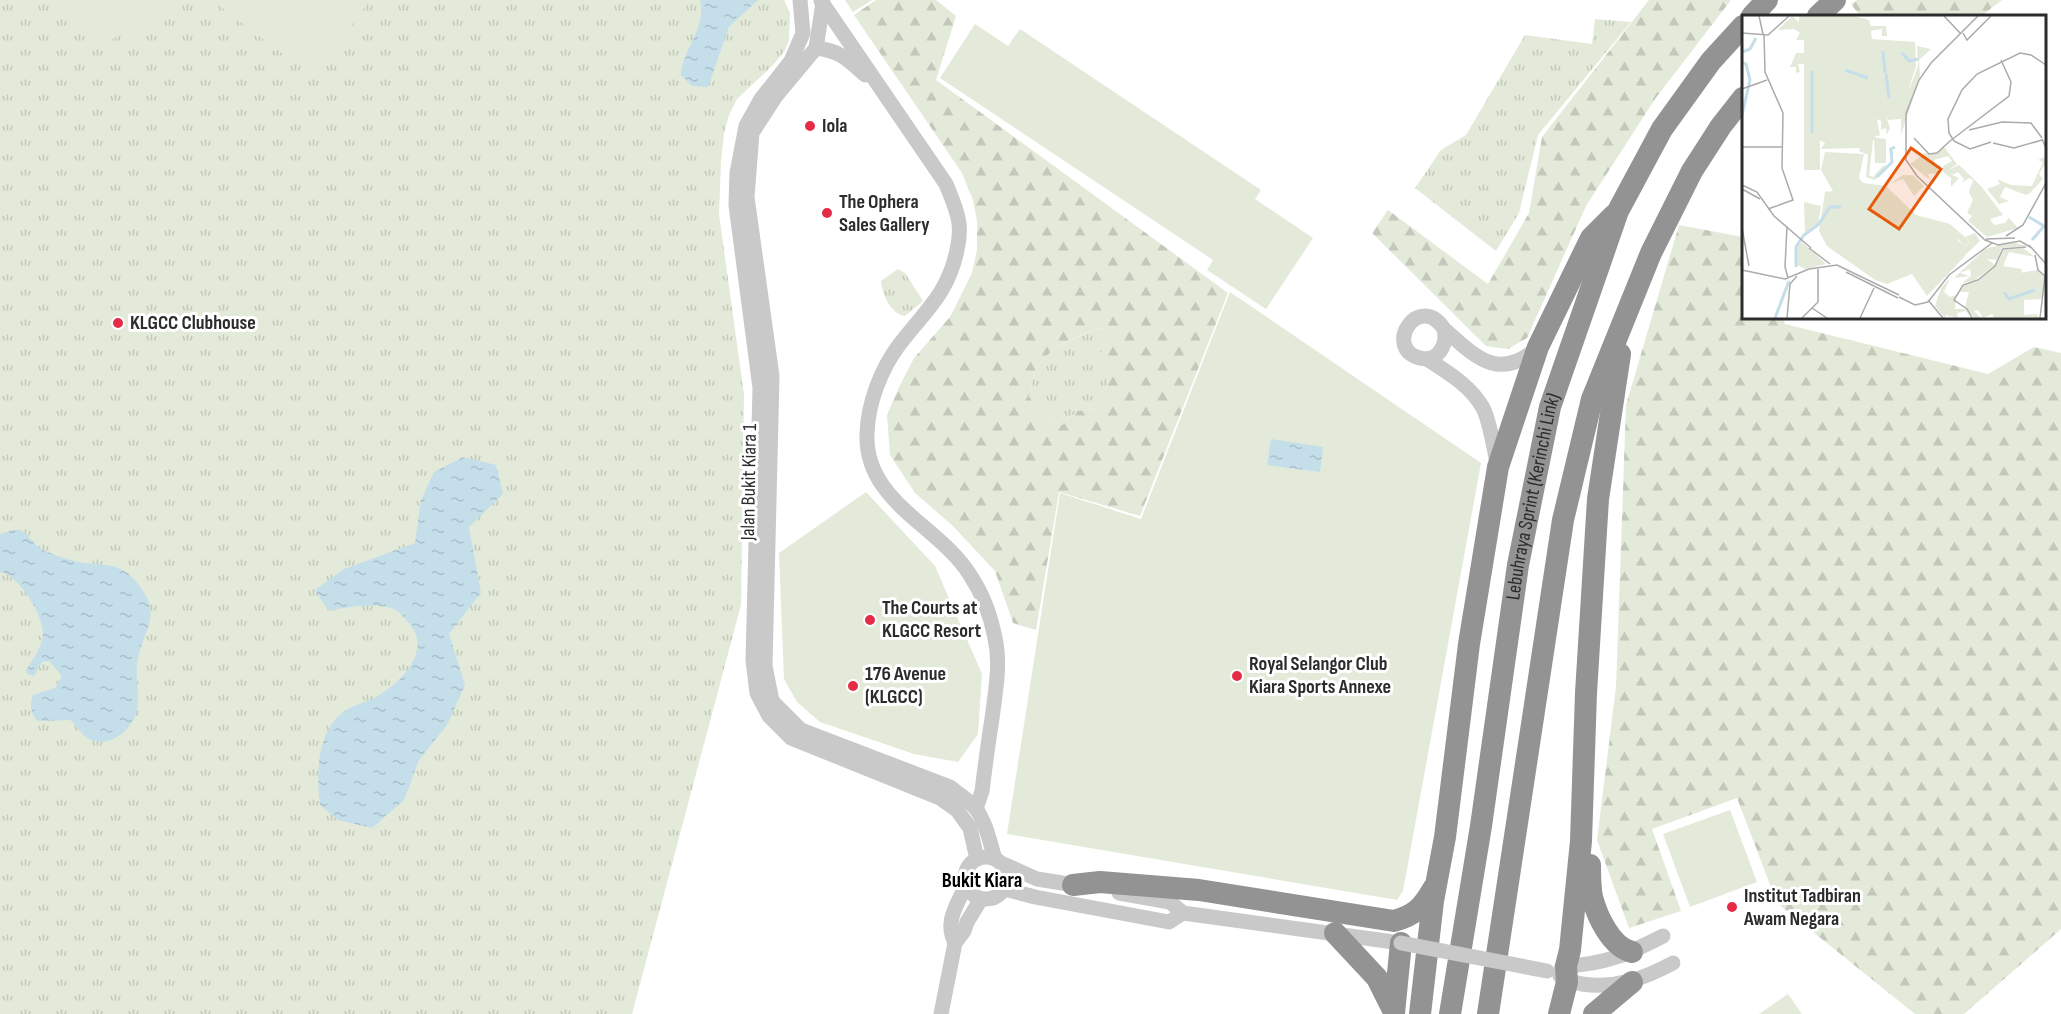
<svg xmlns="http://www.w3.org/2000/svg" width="2061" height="1014" font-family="'Sofia Sans Condensed',sans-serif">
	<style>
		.grass { fill: url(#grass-tufts) }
		.forest { fill: url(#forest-firs); fill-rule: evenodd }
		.green { fill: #e3ead9 }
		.water { fill: url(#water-ripples) }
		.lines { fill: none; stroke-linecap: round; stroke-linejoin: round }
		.minor { stroke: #c9c9c9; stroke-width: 15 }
		.highway { stroke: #939393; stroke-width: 22 }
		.minor-bridge { stroke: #c9c9c9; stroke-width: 15 }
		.poi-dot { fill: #e42c46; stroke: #fff; stroke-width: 2 }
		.labels { text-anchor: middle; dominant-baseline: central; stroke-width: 6; stroke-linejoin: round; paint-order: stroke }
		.poi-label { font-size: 20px; font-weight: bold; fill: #2c2c2c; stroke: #fff; text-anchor: start }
		.street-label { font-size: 20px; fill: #2c2c2c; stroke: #fff }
		.neighbourhood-label { font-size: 21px; font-weight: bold; fill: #000; stroke: #fff }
		.inset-river { fill: none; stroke: #c4deea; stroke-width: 3 }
		.inset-road { fill: none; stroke: #ababab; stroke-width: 1.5 }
		.view { fill: #e8590c; fill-opacity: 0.15; stroke: #e8590c; stroke-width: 3 }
		.inset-edge { fill: none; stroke: #2c2c2c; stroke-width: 3 }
	</style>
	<defs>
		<pattern id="grass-tufts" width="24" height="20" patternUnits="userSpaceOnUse" patternTransform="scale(1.5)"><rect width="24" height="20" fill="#e3ead9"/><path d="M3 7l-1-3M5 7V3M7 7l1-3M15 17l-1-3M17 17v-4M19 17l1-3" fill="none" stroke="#c3c9ba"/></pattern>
		<pattern id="forest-firs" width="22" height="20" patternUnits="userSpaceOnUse" patternTransform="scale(1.5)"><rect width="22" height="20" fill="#e3ead9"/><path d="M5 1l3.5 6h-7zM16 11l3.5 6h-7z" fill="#c3c9ba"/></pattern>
		<pattern id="water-ripples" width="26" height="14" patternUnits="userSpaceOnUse" patternTransform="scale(1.5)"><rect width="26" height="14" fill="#c4deea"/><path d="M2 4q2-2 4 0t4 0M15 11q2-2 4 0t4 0" fill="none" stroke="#a9bfc9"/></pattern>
	</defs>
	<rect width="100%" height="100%" fill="#fff"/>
	<g class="grass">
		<polygon points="0,0 784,0 790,13 789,41 784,52 773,65 737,99 729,115 724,133 721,162 719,214 744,395 741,605 632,1014 0,1014"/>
		<polygon points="1595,19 1631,22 1538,135 1519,213 1496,251 1415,188 1441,150 1466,135 1525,35 1592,44"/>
		<path d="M898,269L905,273L923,301L905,316C891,314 882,295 881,281Z"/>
		<path d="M1101,328L1122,334L1108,375L1106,394L1097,409L1077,411L1062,425L1042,416L1029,396C1031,389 1032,380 1035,373C1045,347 1076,337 1101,328Z"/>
	</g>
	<g class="forest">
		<path d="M876,0H936L956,16L936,80L1228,293L1140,516L1059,492L1036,630L1013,623L995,571L953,526L915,493L890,455L887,415L899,387L914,358L950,317L972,273L977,250V221L973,200L962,173L854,15ZM1101,328L1121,334L1098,355C1110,378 1111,386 1097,409L1077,411L1062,425L1042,416L1029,396C1031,389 1032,380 1035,373C1045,347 1077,336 1101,328Z"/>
		<polygon points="1649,0 1731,0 1655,99 1586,206 1527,338 1508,349 1486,346 1372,233 1388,210 1488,284 1529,213 1542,137"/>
		<polygon points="1857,0 2002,0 1981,16 1860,16 1851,4"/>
		<polygon points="1679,225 1743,237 1743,318 1783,318 1785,324 1988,374 2034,347 2061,353 2061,929 1964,1014 1915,1014 1777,903 1737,798 1652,829 1681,911 1629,928 1597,840 1616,687 1626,405"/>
	</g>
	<g class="green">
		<polygon points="65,0 157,0 163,12 92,50"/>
		<polygon points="212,0 370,0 321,69 288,58"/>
		<polygon points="845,0 872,0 853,12"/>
		<polygon points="975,24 1008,46 1020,29 1261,190 1255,199 1313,238 1266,309 1207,270 1213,260 940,78"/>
		<polygon points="1230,292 1481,463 1403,891 1397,900 1007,834 1060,493 1141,519"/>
		<polygon points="866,492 935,566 982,674 978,734 958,762 914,754 820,722 797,702 784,679 779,553"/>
		<polygon points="1730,810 1757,882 1690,907 1663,834"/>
		<polygon points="1788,994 1802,1014 1759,1014"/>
	</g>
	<g class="water">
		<path d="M700,0H758L729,27L708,87L692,86L681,75C682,49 707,28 700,0Z"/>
		<polygon points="1271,439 1323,447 1320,472 1267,465"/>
		<path d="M463,457L496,465L503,494L469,527L481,593L449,634L465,685L447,725L419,760L404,800L372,828L338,820L320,805C317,778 316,744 334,721C346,705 366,704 381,694C404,679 432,650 409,623C405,619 401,613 396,610C375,601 350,608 328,610L315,590L344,569L415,543L421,500L434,472Z"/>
		<path d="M13,530H21C29,536 35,546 45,551C57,556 72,561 84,563C96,564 110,564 120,569C130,573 137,582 143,591C162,619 140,635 137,664C136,679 139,695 137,710C132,731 109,749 89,739C81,735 77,725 70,720L38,721C30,715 30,703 33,695L55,688L62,676L49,661L42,662L34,676L27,674L26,670C32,660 41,649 43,636C45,618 19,574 0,572V534Z"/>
	</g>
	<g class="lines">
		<g class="minor">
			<polyline points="800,0 803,33 791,61 761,99 746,126 737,173 736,205 760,388 753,660 757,693 769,716 791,738 940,798 957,810 970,828 977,859"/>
			<path d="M821,1L946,184C951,197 957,209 959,223C960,231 959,241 957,250C948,294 925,311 899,345C881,369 868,403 867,433C864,502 939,525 970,575C982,593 991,617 995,638C1001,665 995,693 992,719C988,743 985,767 982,791L976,809"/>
			<path d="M823,3L816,48L776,96L752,133L747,197L772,376L765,666L772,701L801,730L950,787C958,794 969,800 976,809C986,822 990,843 995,859"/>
			<path d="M816,48C841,51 847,59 865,75"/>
			<path d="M1444,329C1448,344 1438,363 1420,358C1382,348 1419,291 1444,329C1474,355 1498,383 1537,348"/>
			<path d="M1427,359C1447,372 1470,385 1483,408C1490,421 1494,450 1498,467"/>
			<circle cx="986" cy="878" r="21"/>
			<polyline points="1001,863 1037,879 1081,886"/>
			<polyline points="1005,889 1035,897 1169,922 1183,913"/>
			<polyline points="1119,893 1170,902 1183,913 1401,943"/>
			<path d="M955,943C944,922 957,905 966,885"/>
			<path d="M1561,969L1566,966C1606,964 1628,954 1663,936"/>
			<path d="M1560,976C1567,982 1573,982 1582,984C1616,989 1643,979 1673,963"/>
			<polyline points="941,1014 955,943 964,931 967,922 981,899"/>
		</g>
		<g class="highway">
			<polyline points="1752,16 1767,0"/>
			<polyline points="1818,16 1835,0"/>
			<path d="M1590,865C1590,875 1590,887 1592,897C1597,916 1611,947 1632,952"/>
			<path d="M1073,885L1100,882L1199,890L1394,921C1415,915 1422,908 1433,889"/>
			<polyline points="1335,933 1377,978 1394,1012"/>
			<polyline points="1394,1013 1401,943"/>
			<polyline points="1420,1014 1433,901 1445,837 1469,644 1498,467 1538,347 1591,238 1613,216"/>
			<path id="s1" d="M1450,1014L1481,826L1518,565L1550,407L1618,211L1662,129L1711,61L1743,26"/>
			<polyline points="1488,1014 1563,520 1592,399 1651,253 1692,171 1721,126 1743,98"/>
			<polyline points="1559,1014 1567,982 1566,966 1570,950 1581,841 1586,693 1598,499 1620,354"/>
			<polyline points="1594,1014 1632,982"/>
		</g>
		<polyline class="minor-bridge" points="1401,943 1547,971"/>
	</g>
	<g class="poi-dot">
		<circle cx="810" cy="126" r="6"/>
		<circle cx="827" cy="213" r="6"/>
		<circle cx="118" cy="323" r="6"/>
		<circle cx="870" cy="620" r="6"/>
		<circle cx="1237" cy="676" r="6"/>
		<circle cx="853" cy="686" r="6"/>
		<circle cx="1732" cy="907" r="6"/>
	</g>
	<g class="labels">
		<g class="poi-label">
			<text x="822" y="126">Iola</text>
			<text x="839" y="202">The Ophera<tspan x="839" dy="23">Sales Gallery</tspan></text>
			<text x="130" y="323">KLGCC Clubhouse</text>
			<text x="882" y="608">The Courts at<tspan x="882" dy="23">KLGCC Resort</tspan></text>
			<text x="1249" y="664">Royal Selangor Club<tspan x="1249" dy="23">Kiara Sports Annexe</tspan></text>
			<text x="865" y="674">176 Avenue<tspan x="865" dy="23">(KLGCC)</tspan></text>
			<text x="1744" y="896">Institut Tadbiran<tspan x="1744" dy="23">Awam Negara</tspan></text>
		</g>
		<g class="street-label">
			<text transform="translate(749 482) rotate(-89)">Jalan Bukit Kiara 1</text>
			<text stroke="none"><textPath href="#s1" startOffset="524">Lebuhraya Sprint (Kerinchi Link)</textPath></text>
		</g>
		<g class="neighbourhood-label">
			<text x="982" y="880">Bukit Kiara</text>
		</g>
	</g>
	<g transform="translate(1742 15)">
		<rect width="304" height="304" fill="#fff"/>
		<path d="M83,137L122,139L117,163L121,168L144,171L174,200L208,209L227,226L223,231L215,223L223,241L185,281L170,259L145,269L133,265L85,231L77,216L83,177L91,176L79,155Z" fill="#e3ead9"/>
		<path d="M50,1L57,7V1H112L127,5L129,11H144L145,21H140V14L133,15L129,16L130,24L173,27L174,51L163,85L176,51L175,31L189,34L177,45L178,61L159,120V104L146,105L144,101L148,113L145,120L144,113L139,115V106L135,104L138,120L132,122L142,124L131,125L127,160L131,162L142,150L145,153L133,165L124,162L126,140L117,136L118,133L79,134L83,128L77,125L62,49H56L58,57L54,58V52H48L54,38H62V25H54L58,18L52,14L36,15ZM202,132L215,149L206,155L217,150L239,171L261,200L248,204L252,210L263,208L267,203L276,213L245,222L226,206L230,201L225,198L231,185L227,177L231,165L227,163L219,168L222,164L216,157L210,160L217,163L209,172V163L201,157V151L210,146L206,141L192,145L197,158L186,159L188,165L168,149L183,138L192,139ZM302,142L304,147L297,159L301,164L288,178L284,180L263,172L258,182L267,186L257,189L245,174L258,169L255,164L269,170L290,171L301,147L296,145ZM84,176L95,182L99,218L107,225L129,215L140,230L162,236L159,227L163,230L174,222L173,227L189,228L195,232L214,229L207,226L208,221L224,231L227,226L212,212L223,222L233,218L238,226L200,262L201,257L222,240L218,235L208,231L193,234L173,228L159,240L145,233L132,235L131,226L126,223L106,229L93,216L96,194L89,179L82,183ZM270,227L285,231L260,233L255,245L245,244L253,250L232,266L220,268L229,261L228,254L218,258L228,261L212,263L243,234ZM281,233L293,242L267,237L261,251L280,254L277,265L301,284L282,285V300L295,299L297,303H252L250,299L241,303L236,295L232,296L239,303H232L223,292L227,277H218L222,270L235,267L254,251L262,235ZM208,263L202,277L208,282L214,280L213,294H224L229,303L224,296L215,298L216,303L204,300L203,303L193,291L199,273Z" fill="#e3ead9"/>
		<path d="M60,227L84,249L63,254L55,250V232Z" fill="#e3ead9"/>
		<path d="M62,25L173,27V36L168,34L169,38L157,44L158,59L170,78L162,109L161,73H125L130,85L123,91L126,97L122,105H132L136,116L126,126L78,125V155H62ZM132,124H144V148H133ZM161,160H171L182,171L172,181L161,164L149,168ZM62,187L79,191L76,210L63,219ZM295,255L302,260L301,284H265L257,267L276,265L277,258Z" fill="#e3ead9"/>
		<path class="inset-river" d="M141,36L143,58M0,37L8,34L14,23M160,38L167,46L176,44M0,48L4,49L8,65L0,100M103,55L126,63M144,59L147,83M70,118V56M135,162L150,147L149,134L153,132M287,202L302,211L290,225M54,252V232L62,220L76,210L88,192H99M262,277L267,284L293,275M33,303L47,266"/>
		<path class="inset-road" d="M17,1L21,19M202,1L219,19M236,1L189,48L177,65L164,99V145L175,161L243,225L256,230L278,226L290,233M0,18L26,20L47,1M221,18L225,25L249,1M22,19L23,57L41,98L40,153L51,185L26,194M0,74L25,65M227,115L260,107L289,108L300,123M172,123L187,139L195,138L208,126M208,126L267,81L269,67L259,45M212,126L207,118L206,104L220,75L235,59L278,38L289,40L304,50M212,126L228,134L249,127M251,128L272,133L300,125M0,132H40M304,132L300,124L304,133M0,170L15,177L32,201L69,233M0,174L18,184M45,211L43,252L46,263M0,213L7,251M264,221L281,210L304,168M244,224L273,223M287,230L304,249M67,233L88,249M293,240L296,255L303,261L298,303M0,255L43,264L67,254L95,250L157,280M104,257L156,283M157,282L173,290L186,287L207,260L250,228M186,285L201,303M70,293L85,303M45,303L48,269L55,261M60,303L76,287V254M118,303L132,273M230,303L225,294L212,285L221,270L236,265L253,251L261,234L284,232"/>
		<path class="view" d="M169,133L199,154L157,214L127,194Z"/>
		<rect width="304" height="304" class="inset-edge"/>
	</g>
</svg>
